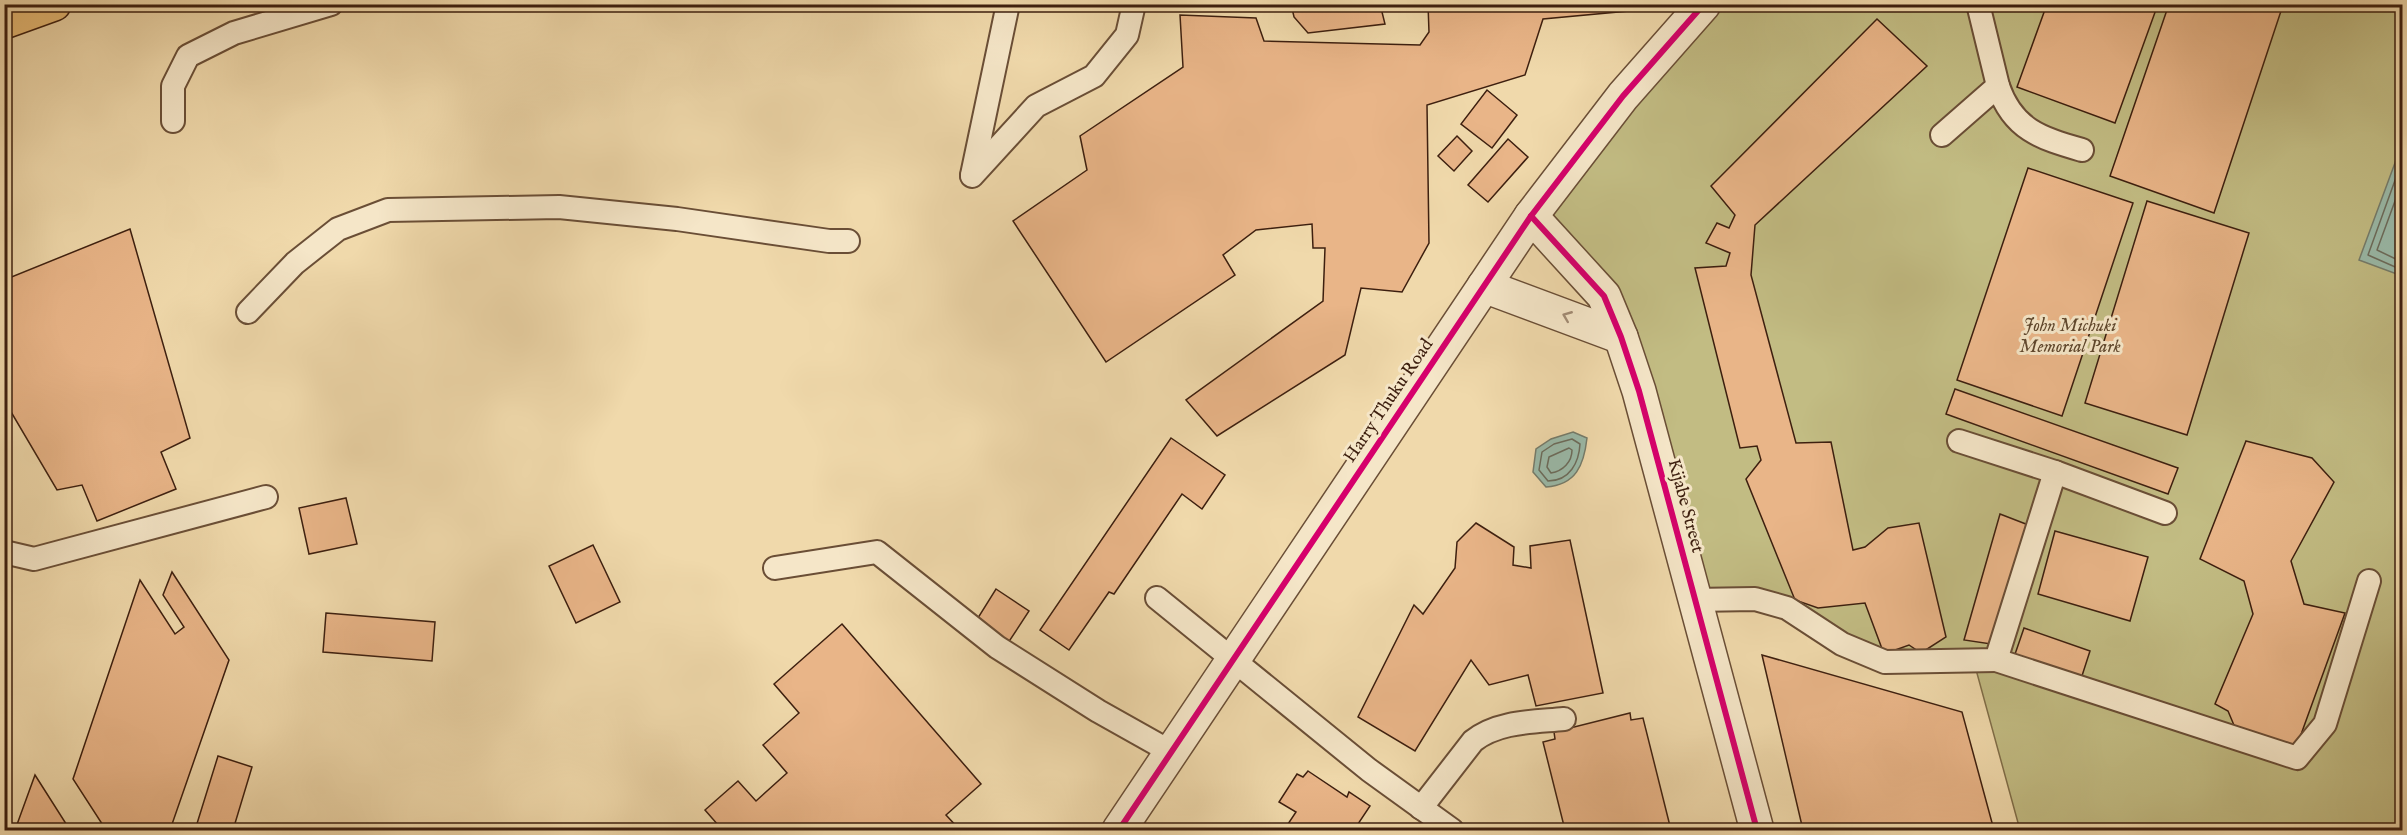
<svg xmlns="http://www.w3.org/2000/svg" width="2407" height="835" font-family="'IM FELL English',serif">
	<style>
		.green { fill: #c2bc83; stroke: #806e49; stroke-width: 1.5 }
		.water { fill: #9abaa9; stroke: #757c6b; stroke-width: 1.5 }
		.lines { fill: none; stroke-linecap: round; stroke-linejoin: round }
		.shore { stroke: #6c6c5c; stroke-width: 1.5 }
		.building { fill: #e9b588; stroke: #3d1f0f; stroke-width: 1.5 }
		.service-casing { stroke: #6a4e36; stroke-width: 26 }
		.minor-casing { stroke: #6a4e36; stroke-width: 36 }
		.trunk-casing { stroke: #3d1f0f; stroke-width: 36 }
		.service { stroke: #f5e6c8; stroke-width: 22 }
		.minor { stroke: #f5e6c8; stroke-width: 33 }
		.trunk { stroke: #e8bc76; stroke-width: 33 }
		.cycleway-casing { stroke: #f5e6c8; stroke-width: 10 }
		.cycleway { stroke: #d6006c; stroke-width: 6 }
		.oneway { stroke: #a28c75 }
		.labels { text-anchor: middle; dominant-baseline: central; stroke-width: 6; stroke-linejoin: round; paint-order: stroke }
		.park-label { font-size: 18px; font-style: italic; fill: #5e462c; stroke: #f5e6c8 }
		.street-label { font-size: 18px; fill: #3d1f0f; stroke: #f5e6c8 }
	</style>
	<rect width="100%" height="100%" fill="#f0d9ab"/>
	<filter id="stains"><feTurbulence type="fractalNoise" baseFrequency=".00333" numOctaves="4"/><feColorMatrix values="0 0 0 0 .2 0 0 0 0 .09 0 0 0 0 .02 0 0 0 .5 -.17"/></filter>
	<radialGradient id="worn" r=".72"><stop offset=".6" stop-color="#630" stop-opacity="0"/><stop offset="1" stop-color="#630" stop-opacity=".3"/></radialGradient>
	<polygon class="green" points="1704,5 2402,5 2402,830 2020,830 1972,655 1842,644 1787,608 1694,600 1621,337 1531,216"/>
	<g class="water">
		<polygon points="2402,144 2402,276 2359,260"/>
		<path d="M1573,432L1587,438C1584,465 1576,485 1546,487L1533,472L1536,449L1551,439Z"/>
	</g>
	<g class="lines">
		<g class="shore">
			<polyline points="2402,161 2368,255 2402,270"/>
			<polyline points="2402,182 2377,250 2402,262"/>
			<path d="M1572,439L1580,444C1579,462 1570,481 1548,481L1539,470L1542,452L1554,444Z"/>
			<path d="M1569,448L1572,450C1572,462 1563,471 1551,473L1547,467L1549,457Z"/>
		</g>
	</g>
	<g class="building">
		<polygon points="1291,4 1380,4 1385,24 1308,33 1294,17"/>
		<polygon points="1649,4 1650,9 1543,19 1525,75 1427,105 1429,243 1402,292 1361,288 1345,355 1217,436 1186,400 1323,301 1325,248 1313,248 1312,224 1256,230 1223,255 1235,275 1106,362 1013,221 1087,170 1080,136 1183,67 1180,15 1256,18 1264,41 1420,45 1429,32 1428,4"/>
		<polygon points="2047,4 2158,4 2115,123 2017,87"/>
		<polygon points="2169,4 2270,4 2282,8 2214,213 2110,176"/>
		<polygon points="1877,19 1927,66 1755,225 1751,275 1796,443 1831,442 1853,550 1865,547 1888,528 1919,523 1946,637 1921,653 1909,645 1884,654 1865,603 1818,608 1795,600 1746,479 1761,460 1757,446 1740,448 1695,268 1726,266 1730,253 1706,243 1717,223 1729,228 1735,215 1711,186"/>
		<polygon points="1487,90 1517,115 1492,148 1461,124"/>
		<polygon points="1457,136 1472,151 1454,171 1438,156"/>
		<polygon points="1508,139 1528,157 1488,202 1468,185"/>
		<polygon points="2028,168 2133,203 2062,416 1957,380"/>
		<polygon points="2147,201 2249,233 2187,435 2085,403"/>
		<polygon points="130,229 190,438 161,452 176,489 97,521 82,485 57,490 4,400 4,280"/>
		<polygon points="1955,389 2178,468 2168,494 1946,414"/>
		<polygon points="1171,438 1225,475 1202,509 1182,494 1114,594 1109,592 1069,650 1040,630"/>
		<polygon points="2246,441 2312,458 2334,482 2291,561 2304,604 2345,613 2295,751 2236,730 2228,711 2215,704 2253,614 2244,581 2200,559"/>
		<polygon points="346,498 357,544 309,554 299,508"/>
		<polygon points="2000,514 2031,526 1991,644 1964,640"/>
		<polygon points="1476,523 1514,547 1513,565 1531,568 1530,546 1570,540 1603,693 1536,706 1528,675 1489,685 1471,660 1415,751 1358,717 1414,605 1423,614 1455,568 1457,542"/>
		<polygon points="2055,531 2148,557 2130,621 2038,594"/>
		<polygon points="593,545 620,602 576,623 549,566"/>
		<polygon points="172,572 229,660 170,830 106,830 73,779 140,580 175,634 184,627 163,595"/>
		<polygon points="996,589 1029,611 1008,643 976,621"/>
		<polygon points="326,613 435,622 432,661 323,652"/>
		<polygon points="842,624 981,784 946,815 960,830 713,830 719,826 705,810 738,781 756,801 787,773 763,745 799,713 774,684"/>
		<polygon points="2024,628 2090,651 2080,682 2013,660"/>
		<polygon points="1762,655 1962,712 1994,830 1803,830"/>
		<polygon points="1630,713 1631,720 1643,718 1671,830 1565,830 1543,742 1555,739 1554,732"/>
		<polygon points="218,756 252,767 233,830 195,830"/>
		<polygon points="1308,771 1347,797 1349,792 1370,806 1354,830 1284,830 1296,812 1279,802 1297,774 1303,777"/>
		<polygon points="35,775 70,830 15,830"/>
	</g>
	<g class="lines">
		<defs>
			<g id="service">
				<path d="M1998,86C2013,130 2041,138 2082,150"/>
				<polyline points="173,121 173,86 188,56 234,33 331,4"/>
				<polyline points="1942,135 1998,86 1978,4"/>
				<polyline points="972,175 1008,4"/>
				<polyline points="972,176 1036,106 1094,76 1127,35 1134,4"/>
				<polyline points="248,312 295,263 338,229 388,210 559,207 677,219 829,241 848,241"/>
				<polyline points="2055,472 2165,513"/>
				<polyline points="4,552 34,559 266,497"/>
				<polyline points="775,568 877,552 997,647 1098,711 1171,752"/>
				<polyline points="1157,598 1369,770 1452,830"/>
				<polyline points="1694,600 1755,599 1787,608 1842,644 1885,662 1996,660 2055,472 1959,441"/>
				<polyline points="1996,660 2297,758 2325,724 2369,581"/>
				<path d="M1421,808L1473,741C1498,721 1534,722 1564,719"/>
			</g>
			<g id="minor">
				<polyline points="1531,216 1604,296 1621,337 1639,391 1757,830"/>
				<polyline points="1484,286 1621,337"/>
				<polyline points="1119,830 1531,216 1623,96 1704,4"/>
			</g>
			<polyline id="trunk" points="4,22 54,4"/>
		</defs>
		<use href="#service" class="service-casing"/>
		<use href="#minor" class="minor-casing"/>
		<use href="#trunk" class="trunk-casing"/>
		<use href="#service" class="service"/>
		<use href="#minor" class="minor"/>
		<use href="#trunk" class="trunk"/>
		<defs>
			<g id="cycleway">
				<polyline points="1531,216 1604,296 1621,337 1639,391 1757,830"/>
				<polyline points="1119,830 1531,216 1623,96 1704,4"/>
			</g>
		</defs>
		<use href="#cycleway" class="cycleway-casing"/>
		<use href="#cycleway" class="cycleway"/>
	</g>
	<defs><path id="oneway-chevron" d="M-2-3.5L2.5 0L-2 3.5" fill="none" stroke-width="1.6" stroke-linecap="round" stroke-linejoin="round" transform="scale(1.5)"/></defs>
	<use class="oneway" href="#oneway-chevron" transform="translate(1567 316) rotate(-158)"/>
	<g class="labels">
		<g class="park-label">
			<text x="2070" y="326">John Michuki<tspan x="2070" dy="21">Memorial Park</tspan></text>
		</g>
		<g class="street-label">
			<text transform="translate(1389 401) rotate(-56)">Harry Thuku Road</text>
			<text transform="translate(1685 506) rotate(75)">Kijabe Street</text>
		</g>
	</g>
	<rect width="2407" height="835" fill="none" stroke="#f0d9ab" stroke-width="24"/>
	<rect x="6" y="6" width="2395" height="823" fill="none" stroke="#3d1f0f" stroke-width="3"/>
	<rect x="12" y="12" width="2383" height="811" fill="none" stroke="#3d1f0f" stroke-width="1.5"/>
	<rect width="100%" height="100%" filter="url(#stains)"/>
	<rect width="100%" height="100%" fill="url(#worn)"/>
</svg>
